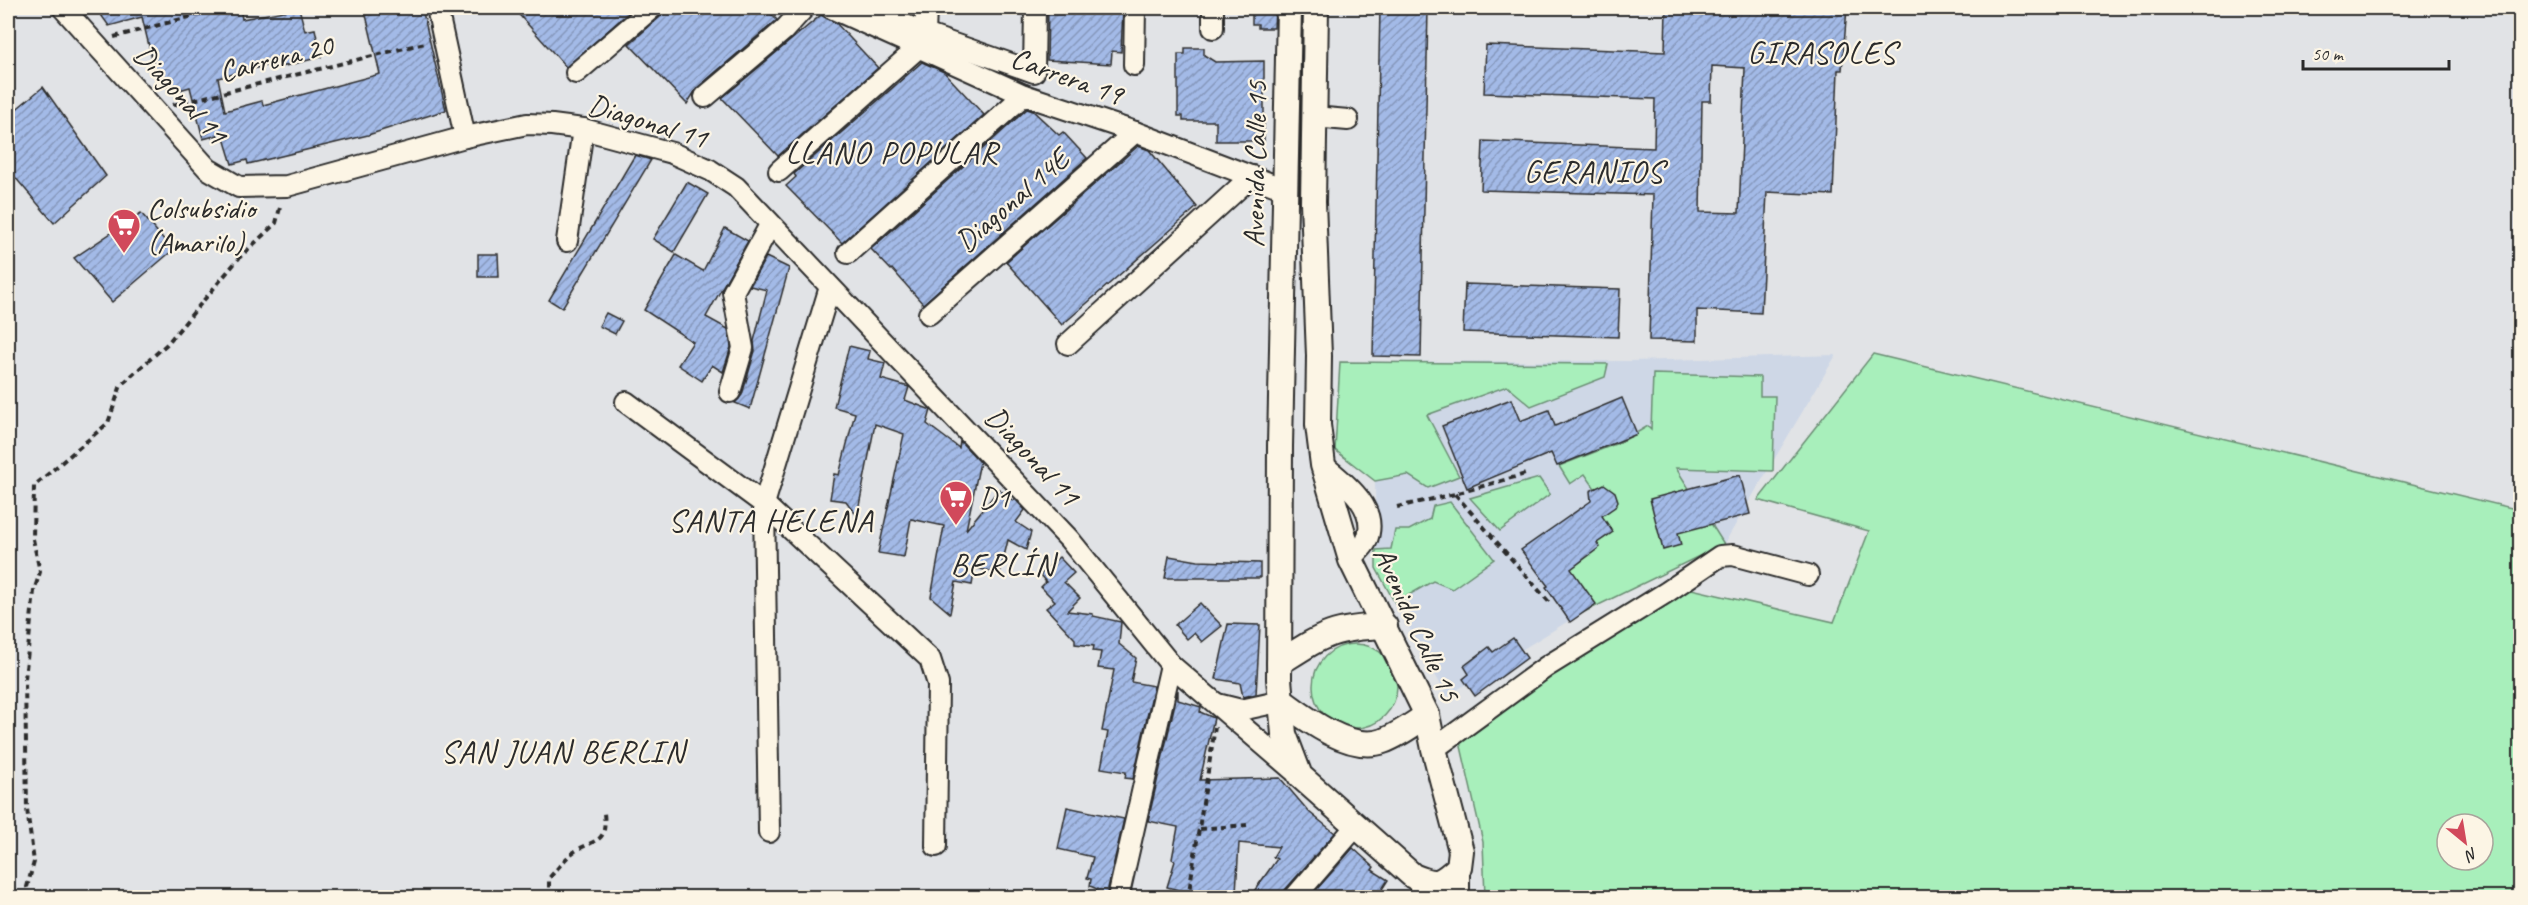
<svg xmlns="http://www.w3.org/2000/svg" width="2528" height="905" font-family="Caveat,sans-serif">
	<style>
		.built { fill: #ced7e6 }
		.green { fill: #a8efbb; stroke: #6a8d73; stroke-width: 1.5; fill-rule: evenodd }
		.building { fill: url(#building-hatch); stroke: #2b2b2b; stroke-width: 1.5; fill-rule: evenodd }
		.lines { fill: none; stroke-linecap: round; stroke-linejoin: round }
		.minor-casing { stroke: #2b2b2b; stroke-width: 24 }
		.major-casing { stroke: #2b2b2b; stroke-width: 28 }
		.path { stroke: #2b2b2b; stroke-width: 4; stroke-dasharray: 6 4.5; stroke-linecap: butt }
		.minor { stroke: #fcf5e5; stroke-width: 20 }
		.major { stroke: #fcf5e5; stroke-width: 24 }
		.labels { text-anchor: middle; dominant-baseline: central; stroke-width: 4.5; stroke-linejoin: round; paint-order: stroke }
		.street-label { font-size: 30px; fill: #2b2b2b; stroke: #fcf5e5 }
		.poi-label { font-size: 30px; fill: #2b2b2b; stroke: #fcf5e5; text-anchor: start }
		.neighbourhood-label { font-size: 32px; letter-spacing: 1.5px; fill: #2b2b2b; stroke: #fcf5e5 }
	</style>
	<defs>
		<pattern id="building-hatch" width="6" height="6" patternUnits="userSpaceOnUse" patternTransform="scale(1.5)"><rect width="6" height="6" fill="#a3bae7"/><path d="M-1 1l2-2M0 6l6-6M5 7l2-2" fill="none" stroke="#8597bb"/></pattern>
	</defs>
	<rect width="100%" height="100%" fill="#e1e3e6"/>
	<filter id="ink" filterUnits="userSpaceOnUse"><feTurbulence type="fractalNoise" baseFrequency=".0167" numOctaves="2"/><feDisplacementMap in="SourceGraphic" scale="12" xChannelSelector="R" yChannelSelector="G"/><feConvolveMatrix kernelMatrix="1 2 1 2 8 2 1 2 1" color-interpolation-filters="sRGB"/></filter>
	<g filter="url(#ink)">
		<polygon class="built" points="1836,355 1724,544 1578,615 1447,696 1376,568 1375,481 1335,450 1340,362 1632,361"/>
		<g class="green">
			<path d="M1873,354L2520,510V897H1485L1483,842L1457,729L1683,587L1834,622L1869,531L1758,500ZM2447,824H2483V860H2447Z"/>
			<polygon points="1340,362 1608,364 1605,377 1531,406 1507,386 1427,415 1459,476 1428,488 1408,475 1375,481 1335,450"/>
			<polygon points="1653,374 1760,377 1760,396 1775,396 1773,471 1676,468 1724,544 1578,615 1546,574 1608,507 1585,474 1570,484 1559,466 1623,441 1648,426 1651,429"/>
			<polygon points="1539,478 1550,494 1500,531 1470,498"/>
			<polygon points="1450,502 1494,559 1452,589 1433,581 1395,603 1376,568 1376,550 1391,549 1395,530 1409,530 1430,519 1433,506"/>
			<circle cx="1355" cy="686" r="42"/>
		</g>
		<g class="building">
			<polygon points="96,8 240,8 242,19 299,8 305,31 315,29 321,57 281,67 280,62 218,78 225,111 262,101 263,105 380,74 366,15 390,8 422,8 446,110 368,135 248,164 247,160 232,164 224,138 219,139 218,135 203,139 190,87 169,93 164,73 156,75 142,17 109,26"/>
			<polygon points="513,8 634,8 566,67"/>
			<polygon points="664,8 765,8 777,20 697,88 687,104 629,44 660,17"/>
			<polygon points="1048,8 1123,8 1121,52 1112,51 1111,64 1047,60"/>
			<polygon points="1252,8 1275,8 1274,28 1258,28 1258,24 1252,24"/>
			<polygon points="1380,8 1428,8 1421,357 1373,356"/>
			<path d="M1666,8H1847L1842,70H1838L1833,195L1767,192L1761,313L1697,310V341L1649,340L1653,195L1481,190L1483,141L1654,148L1655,99L1484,93L1486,45L1665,52ZM1712,66L1745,68L1739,213L1700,212L1702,101H1711Z"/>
			<polygon points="821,15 836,23 878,68 778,156 722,98"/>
			<polygon points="1185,48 1204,48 1204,55 1215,62 1264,61 1264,141 1216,141 1216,121 1183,121 1183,116 1178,116 1178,54 1185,54"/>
			<polygon points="922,62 944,72 984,115 842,243 786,186 796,177 794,174"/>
			<polygon points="43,87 106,176 54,223 8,169 8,116"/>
			<polygon points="1027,109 1033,111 1059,135 1063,132 1087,158 923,304 892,269 891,270 871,249"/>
			<polygon points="1138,146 1149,150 1197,207 1062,325 1006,262"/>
			<polygon points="635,155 651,160 562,308 549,300"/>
			<polygon points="687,182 708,194 674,252 653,239"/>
			<polygon points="141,213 173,250 112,302 74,258"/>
			<polygon points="725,228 748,241 706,317 728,329 731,347 723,372 712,365 702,381 678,365 693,342 644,310 676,255 703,271"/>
			<polygon points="478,254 498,254 499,277 478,277"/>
			<polygon points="766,257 789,268 750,409 735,403 742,395 755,351 754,341 767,290 750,286"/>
			<polygon points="1465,284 1620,289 1618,337 1463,332"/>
			<polygon points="606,313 622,321 615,334 599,326"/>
			<polygon points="849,346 870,351 868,359 885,363 881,379 909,387 905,400 931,410 927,424 959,448 960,441 980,462 966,530 999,489 1013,501 1015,499 1025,510 1016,522 1031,532 1026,550 1008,540 1000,573 975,568 972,585 956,582 950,613 931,597 944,526 911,519 904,557 878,553 904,434 875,424 857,516 846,501 830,499 834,474 839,475 855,413 834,407"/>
			<polygon points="1622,398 1637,434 1557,466 1551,453 1467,488 1442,426 1511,399 1520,421 1549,410 1555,426"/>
			<polygon points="1740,475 1750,514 1678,533 1681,545 1663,550 1650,499"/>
			<polygon points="1604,484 1615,492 1618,501 1615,507 1602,516 1613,532 1597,543 1600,547 1571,569 1596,604 1570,622 1546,587 1548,586 1521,550 1591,501 1590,491"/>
			<polygon points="1169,556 1198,561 1260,563 1260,578 1165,578"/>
			<polygon points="1059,557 1074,573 1064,582 1080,598 1067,611 1093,614 1093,616 1121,622 1119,644 1136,658 1131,682 1154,686 1133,779 1125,778 1126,772 1101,768 1108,732 1102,731 1114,670 1098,668 1101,652 1093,651 1094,646 1075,644 1075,639 1046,608 1055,601 1041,587 1046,582 1040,575"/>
			<polygon points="1200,603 1222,626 1202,642 1194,633 1187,639 1175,625"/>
			<polygon points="1228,624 1260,625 1256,694 1243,697 1240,683 1216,679"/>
			<polygon points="1513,638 1527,658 1475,696 1463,679 1469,674 1464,666 1489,647 1493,652"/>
			<polygon points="1178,690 1178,700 1201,707 1200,712 1214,718 1200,780 1280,778 1309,812 1335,833 1285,890 1282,897 1252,894 1277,859 1273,857 1279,847 1239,843 1236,892 1215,890 1215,897 1205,897 1167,887 1175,861 1172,859 1178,827 1148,821"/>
			<polygon points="1067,807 1124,819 1106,897 1095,897 1097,889 1090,886 1091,879 1087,878 1093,857 1058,849"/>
			<polygon points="1353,848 1374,867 1372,870 1388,880 1377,897 1310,897"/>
		</g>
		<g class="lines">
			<defs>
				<g id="minor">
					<polyline points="63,8 208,169 239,187 287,186 465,137 527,124 552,125 583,129 672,153 710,170 736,187 1069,539 1171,665 1300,776"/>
					<polyline points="437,8 465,137"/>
					<polyline points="831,8 1024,95 1135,132 1287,190"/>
					<polyline points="870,8 925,34 1034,72 1035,8"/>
					<polyline points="1213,8 1213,28"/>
					<polyline points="925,34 926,8"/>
					<polyline points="1134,65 1135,8"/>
					<polyline points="576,73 652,8"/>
					<polyline points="705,97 784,30 804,8"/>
					<polyline points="1314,117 1348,120"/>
					<polyline points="779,171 918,48"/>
					<polyline points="567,241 583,129"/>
					<polyline points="848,253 1024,95"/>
					<polyline points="929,314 1135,132"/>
					<polyline points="1068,344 1252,176"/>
					<polyline points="730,392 743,348 733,292 770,225"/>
					<polyline points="626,402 764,504 930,659 938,684 936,846"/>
					<path d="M1323,465C1345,483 1381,509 1366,542C1363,548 1355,554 1351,560"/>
					<polyline points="1217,704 1241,710 1282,701"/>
					<polyline points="1434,749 1546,667 1667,592 1720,556 1733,555 1808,575"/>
					<polyline points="769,832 764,504 830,287"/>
					<polyline points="1413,876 1429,898"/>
					<polyline points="1118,898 1171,665"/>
					<polyline points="1294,898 1357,825"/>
					<polyline points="1459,898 1459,867"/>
				</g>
				<g id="major">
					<path d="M1289,8L1280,446L1279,679L1284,734L1300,776L1413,876C1437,886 1440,884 1459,867L1461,851L1434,749L1427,715L1351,560L1323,465L1318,425L1319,356L1313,202L1316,8"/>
					<path d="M1279,663C1323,635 1331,628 1385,626"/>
					<path d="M1282,701C1306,719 1351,753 1383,741C1399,735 1414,724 1427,715"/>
				</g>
			</defs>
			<use href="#minor" class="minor-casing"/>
			<use href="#major" class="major-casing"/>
			<g class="path">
				<polyline points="114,37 223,8"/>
				<polyline points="173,105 425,43"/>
				<polyline points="1455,494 1549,602"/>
				<polyline points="1397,507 1455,494 1529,473"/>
				<polyline points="1200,829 1247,825"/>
				<polyline points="30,898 27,887 34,862 27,809 25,679 34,591 40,572 33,539 34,486 108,423 121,385 167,344 240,257 276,223 281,204"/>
				<path d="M549,898V878C557,870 566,856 577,850C598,838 607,843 604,813"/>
				<polyline points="1188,898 1215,727"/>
			</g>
			<use href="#minor" class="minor"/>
			<use href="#major" class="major"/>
		</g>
	</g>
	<defs>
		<symbol id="supermarket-pin" viewBox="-11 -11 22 30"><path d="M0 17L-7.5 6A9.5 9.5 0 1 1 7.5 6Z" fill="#d1495b" stroke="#fcf5e5"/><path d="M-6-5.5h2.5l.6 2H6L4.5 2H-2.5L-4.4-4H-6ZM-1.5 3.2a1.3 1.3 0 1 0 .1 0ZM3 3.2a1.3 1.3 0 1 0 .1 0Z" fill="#fff"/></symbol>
	</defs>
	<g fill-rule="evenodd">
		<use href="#supermarket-pin" x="105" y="206" width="38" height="52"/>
		<use href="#supermarket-pin" x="937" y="478" width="38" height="52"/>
	</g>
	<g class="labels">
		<g class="street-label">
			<text transform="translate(276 58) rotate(-14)">Carrera 20</text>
			<text transform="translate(1067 76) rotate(20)">Carrera 19</text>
			<text transform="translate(181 94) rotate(48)">Diagonal 11</text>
			<text transform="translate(648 121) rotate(17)">Diagonal 11</text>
			<text transform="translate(1255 164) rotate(-89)">Avenida Calle 15</text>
			<text transform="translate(1012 200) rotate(-41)">Diagonal 14E</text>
			<text transform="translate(1033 456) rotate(47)">Diagonal 11</text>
			<text transform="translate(1417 624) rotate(65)">Avenida Calle 15</text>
		</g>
		<g class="poi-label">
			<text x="147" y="208">Colsubsidio<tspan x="147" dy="34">(Amarilo)</tspan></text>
			<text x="979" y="497">D1</text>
		</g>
		<g class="neighbourhood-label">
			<text x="1822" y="52">GIRASOLES</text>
			<text x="892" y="152">LLANO POPULAR</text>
			<text x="1594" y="171">GERANIOS</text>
			<text x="771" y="520">SANTA HELENA</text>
			<text x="1003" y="564">BERLÍN</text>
			<text x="563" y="751">SAN JUAN BERLIN</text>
		</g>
	</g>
	<rect width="2528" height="905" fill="none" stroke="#fcf5e5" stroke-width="30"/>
	<rect x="15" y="15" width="2498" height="875" fill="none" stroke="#2b2b2b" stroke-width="2" filter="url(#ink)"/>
	<g transform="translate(2465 842) rotate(150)"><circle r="28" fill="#fcf5e5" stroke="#a8a49b" stroke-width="1.5"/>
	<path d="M0-4.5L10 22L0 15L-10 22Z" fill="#d1495b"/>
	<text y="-9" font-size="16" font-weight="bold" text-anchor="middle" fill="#2b2b2b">N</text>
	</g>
	<path d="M2303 60v9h146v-9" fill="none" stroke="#2b2b2b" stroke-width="3"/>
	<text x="2312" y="60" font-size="18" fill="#2b2b2b" stroke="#fcf5e5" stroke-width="4.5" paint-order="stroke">50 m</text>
</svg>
